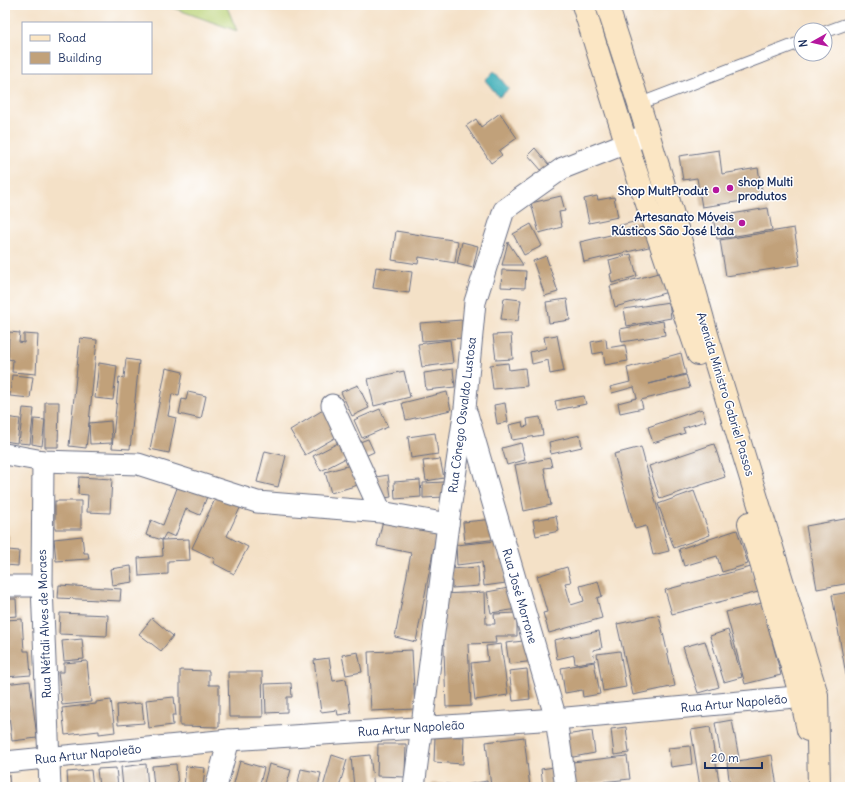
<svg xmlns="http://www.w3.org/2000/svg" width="855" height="792" font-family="Delius,sans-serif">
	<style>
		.green { fill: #bad277; stroke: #6a806a }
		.water { fill: #3fafb8; stroke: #2d6f8b }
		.building { fill: #c1a17a }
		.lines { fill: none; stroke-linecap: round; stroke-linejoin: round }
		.service-casing { stroke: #676d83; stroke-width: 13 }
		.minor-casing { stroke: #676d83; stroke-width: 23 }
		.secondary-casing { stroke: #676d83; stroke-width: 24 }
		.service { stroke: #fff; stroke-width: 11 }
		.minor { stroke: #fff; stroke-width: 21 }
		.secondary { stroke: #fbe6c4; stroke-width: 22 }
		.poi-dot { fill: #b5179e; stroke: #fff; stroke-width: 1.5 }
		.labels { text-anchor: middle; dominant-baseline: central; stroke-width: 3; stroke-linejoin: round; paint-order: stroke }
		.poi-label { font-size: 12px; font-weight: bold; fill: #1b2f5e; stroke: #fff; text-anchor: end }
		.street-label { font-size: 12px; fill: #1b2f5e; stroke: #fff }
	</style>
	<rect width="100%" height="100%" fill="#fff"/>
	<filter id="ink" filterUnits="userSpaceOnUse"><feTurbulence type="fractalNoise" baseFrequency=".025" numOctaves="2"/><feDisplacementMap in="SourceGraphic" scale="8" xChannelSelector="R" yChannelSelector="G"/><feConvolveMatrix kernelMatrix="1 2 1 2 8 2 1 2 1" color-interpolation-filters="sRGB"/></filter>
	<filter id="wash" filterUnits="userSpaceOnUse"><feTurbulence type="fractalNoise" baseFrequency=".012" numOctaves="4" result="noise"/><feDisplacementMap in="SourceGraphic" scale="16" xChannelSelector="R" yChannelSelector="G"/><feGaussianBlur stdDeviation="0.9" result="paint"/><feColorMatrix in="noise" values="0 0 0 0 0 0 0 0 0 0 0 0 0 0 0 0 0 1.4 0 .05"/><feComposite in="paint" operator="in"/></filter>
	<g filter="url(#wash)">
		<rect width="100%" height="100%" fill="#f4e1c7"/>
		<polygon class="green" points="165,5 226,5 237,31"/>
		<polygon class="water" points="494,71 509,89 499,97 485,80"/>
		<g id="blocks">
			<g class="building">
				<polygon points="500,113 517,138 499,151 502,155 491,163 466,126 476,119 481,127"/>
				<polygon points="535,148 549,165 542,171 528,155"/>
				<polygon points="719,150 722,174 758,168 763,198 702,207 697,178 683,180 679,156"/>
				<polygon points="561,196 565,211 559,212 562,227 539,233 531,203"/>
				<polygon points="597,196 598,200 614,197 618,217 589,223 584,199"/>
				<polygon points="768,208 772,230 717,239 713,217"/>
				<polygon points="646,219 653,246 584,262 580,242 619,233 617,226"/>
				<polygon points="531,224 542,246 524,255 513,234"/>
				<polygon points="794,228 800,265 726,276 720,240"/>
				<polygon points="396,231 458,241 455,263 419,257 418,264 392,260"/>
				<polygon points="462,242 478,246 473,268 457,264"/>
				<polygon points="508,242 523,265 502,265"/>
				<polygon points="631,254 637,276 612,283 610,274 612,273 609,260"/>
				<polygon points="546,256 558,292 545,296 533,261"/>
				<polygon points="376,267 412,272 409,293 373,288"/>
				<polygon points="502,270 526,271 525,288 501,287"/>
				<polygon points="662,272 668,292 615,307 610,286"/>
				<polygon points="504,298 521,300 518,321 501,319"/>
				<polygon points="567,299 570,320 549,323 546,302"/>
				<polygon points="669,302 671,318 627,326 624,309"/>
				<polygon points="462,320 463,338 422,341 420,323"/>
				<polygon points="663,321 665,335 622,342 620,329"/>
				<polygon points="9,332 20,333 19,342 24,343 24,334 38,335 36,374 12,372 13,360 8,359"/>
				<polygon points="511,334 513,359 496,360 493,335"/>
				<polygon points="557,335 564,371 550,374 548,360 532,364 530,352 546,348 544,337"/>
				<polygon points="80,338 97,340 89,423 111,421 112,443 90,444 89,423 86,448 69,446"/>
				<polygon points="606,339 607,348 625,345 628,361 605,365 603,352 593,354 591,342"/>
				<polygon points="450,340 453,363 422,367 418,344"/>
				<polygon points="681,353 686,374 649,384 686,375 690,388 641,400 643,408 620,413 618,403 637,398 634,387 612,393 610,387 630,382 627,368"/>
				<polygon points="126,359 139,361 130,449 112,448 119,377 124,378"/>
				<polygon points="99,363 117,366 113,400 95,398"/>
				<polygon points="508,363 509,370 525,368 527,386 493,389 490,365"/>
				<polygon points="166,368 183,372 179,395 172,394 168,416 176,418 169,453 150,449"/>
				<polygon points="453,369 455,387 426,390 424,373"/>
				<polygon points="404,371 410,397 374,406 368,379"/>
				<polygon points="12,375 33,377 30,398 10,396"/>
				<polygon points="358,385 369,408 352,416 341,392"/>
				<polygon points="188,392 206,396 201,419 179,414 182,399 186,400"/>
				<polygon points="447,392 451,410 406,420 402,403"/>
				<polygon points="584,396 586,404 557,410 555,401"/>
				<polygon points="45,402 59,402 58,447 45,447"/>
				<polygon points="505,403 508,422 497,424 494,405"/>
				<polygon points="23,408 34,409 30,444 19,443"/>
				<polygon points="380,409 388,427 362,438 354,420"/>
				<polygon points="702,409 706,421 683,428 685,433 653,443 648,427"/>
				<polygon points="323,410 338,436 305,455 290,430"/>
				<polygon points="5,417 20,419 17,443 5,441"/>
				<polygon points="540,417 543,435 512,440 509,425 522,422 523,427 528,426 527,419"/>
				<polygon points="34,419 45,420 42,446 32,444"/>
				<polygon points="435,433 438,454 411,458 408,437"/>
				<polygon points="580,435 582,447 551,454 549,442"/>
				<polygon points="368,439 374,452 363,457 357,443"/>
				<polygon points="338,443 346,458 321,471 313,456"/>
				<polygon points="521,443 525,460 507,465 502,448"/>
				<polygon points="714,444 725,477 660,499 649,466"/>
				<polygon points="641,447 669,551 653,555 646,526 635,529 614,454"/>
				<polygon points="265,451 286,456 278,487 257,482"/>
				<polygon points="550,458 552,467 544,468 551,505 524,511 515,465"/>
				<polygon points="440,459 444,478 426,481 423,461"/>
				<polygon points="351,465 358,485 331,493 325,472"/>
				<polygon points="388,475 391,497 379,499 376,477"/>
				<polygon points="79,477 112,479 110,513 87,512 88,495 78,494"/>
				<polygon points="420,480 421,497 395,499 394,482"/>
				<polygon points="444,482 445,497 423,498 423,483"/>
				<polygon points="179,483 208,494 200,515 186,509 175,537 166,533 162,540 189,539 190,560 168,561 168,574 139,576 138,558 163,556 162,540 146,535 151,520 163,525"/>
				<polygon points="694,491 710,535 674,548 658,504"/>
				<polygon points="217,495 241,506 227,536 248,547 234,574 213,563 215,559 192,548"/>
				<rect x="55" y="501" width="26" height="28"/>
				<polygon points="556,516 559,531 536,536 533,520"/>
				<polygon points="850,518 850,583 817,589 806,526"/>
				<polygon points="495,519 498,539 465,543 463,522"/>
				<polygon points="383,520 437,531 416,642 395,637 411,553 377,546"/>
				<polygon points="737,530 748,564 722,572 717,556 684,566 679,549"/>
				<polygon points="5,535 9,535 8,550 19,551 18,566 5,565"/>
				<polygon points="82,536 84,553 88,553 89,559 56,561 54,539"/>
				<polygon points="496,541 498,561 504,560 506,583 484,586 482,562 457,565 456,545"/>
				<polygon points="131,566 133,582 112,585 110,569"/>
				<polygon points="478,567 479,586 452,588 451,569"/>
				<polygon points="567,567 571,582 565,583 571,605 584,601 580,586 598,581 602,596 597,598 602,618 549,633 543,613 547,612 537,576"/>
				<polygon points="751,567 758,592 672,614 665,590"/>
				<polygon points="59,585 121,589 120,601 58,598"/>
				<polygon points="514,587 518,609 491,613 487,592"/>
				<polygon points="485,592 486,624 495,624 494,614 517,613 517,636 495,636 496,643 468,644 471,706 446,707 442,594"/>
				<polygon points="850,592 850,674 846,675 832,595"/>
				<polygon points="5,599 16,599 17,616 5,617"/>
				<polygon points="762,603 781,675 745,684 726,612"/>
				<polygon points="60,613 108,615 107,636 59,634"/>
				<polygon points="659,615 675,686 633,695 617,624"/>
				<polygon points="152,618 173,636 161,651 139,634"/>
				<polygon points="22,619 24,651 29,651 31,675 5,677 5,620"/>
				<polygon points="728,630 742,677 724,682 710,636"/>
				<polygon points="599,631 602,648 593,650 595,661 575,664 574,655 557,659 554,640"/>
				<polygon points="82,639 84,659 64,661 62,641"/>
				<polygon points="532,640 535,661 509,664 506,643"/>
				<polygon points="705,641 719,687 698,693 683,647"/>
				<polygon points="501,644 508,695 475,700 471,663 488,661 486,646"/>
				<polygon points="412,650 415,709 371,711 368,652"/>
				<polygon points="620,651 626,687 603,691 597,654"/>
				<polygon points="358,652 362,672 346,675 342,655"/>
				<polygon points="329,658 333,681 346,679 351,713 338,715 337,710 321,712 314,660"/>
				<polygon points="87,661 91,702 62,705 58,672 64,672 64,663"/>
				<polygon points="594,662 600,694 583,697 582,690 565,693 561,668"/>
				<polygon points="527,669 530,699 513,701 509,671"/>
				<polygon points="180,670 209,671 209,685 219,685 219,727 180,726"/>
				<polygon points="228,672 262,672 263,717 229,717"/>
				<polygon points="30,681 37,738 12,741 5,684"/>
				<polygon points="291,683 292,697 287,697 287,712 266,713 265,684"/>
				<polygon points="174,697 176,715 172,715 173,725 149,728 146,700"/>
				<polygon points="111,700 115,732 99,734 99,731 65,735 62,708 96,704 96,702"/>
				<polygon points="142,703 144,723 118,725 117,705"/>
				<polygon points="732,720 739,758 722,761 715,723"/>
				<polygon points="626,727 629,753 614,755 611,729"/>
				<polygon points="710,727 720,787 700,787 691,730"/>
				<polygon points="592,731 595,753 568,758 565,735"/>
				<polygon points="435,736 464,737 463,764 434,762"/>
				<polygon points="524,737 530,787 491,787 486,742"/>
				<polygon points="378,744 406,744 405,777 377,776"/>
				<polygon points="690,746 692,764 671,767 668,748"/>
				<polygon points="332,755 347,760 339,787 323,787"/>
				<polygon points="370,755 374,787 354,787 351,757"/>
				<polygon points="772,755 777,787 730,787 727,763"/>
				<polygon points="627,756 630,779 574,785 572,762"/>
				<polygon points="240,761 264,768 259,787 233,787"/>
				<polygon points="146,764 148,787 123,787 121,767"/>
				<polygon points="176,764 178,787 154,787 152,766"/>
				<polygon points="269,764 291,770 286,787 263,787"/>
				<polygon points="186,766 205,768 203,787 184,787"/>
				<polygon points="554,767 556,786 543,787 541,769"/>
				<polygon points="116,768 118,787 99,787 97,769"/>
				<polygon points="301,769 321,773 318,787 297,787"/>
				<polygon points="91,770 93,787 68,787 67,772"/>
				<polygon points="5,775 9,775 10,787 5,787"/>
				<polygon points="487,781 488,787 465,787 465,785"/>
				<polygon points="432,783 459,785 459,787 431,787"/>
			</g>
		</g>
	</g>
	<g filter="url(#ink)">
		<use href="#blocks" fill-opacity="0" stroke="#676d83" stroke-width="1"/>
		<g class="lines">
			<defs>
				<g id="service">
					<polyline points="825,32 844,25"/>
					<polyline points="639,104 801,42"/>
				</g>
				<g id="minor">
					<polyline points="332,405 381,512"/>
					<polyline points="467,414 556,719 566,787"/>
					<polyline points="5,454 43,461 138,464 257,502 381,512 448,524"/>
					<polyline points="43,461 42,586 50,787"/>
					<polyline points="5,586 42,586"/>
					<polyline points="5,762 229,740 556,719 817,695"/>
					<polyline points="216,787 229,740"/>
					<polyline points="414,787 448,524 465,408 475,302 504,210 563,168 649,134"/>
				</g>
				<g id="secondary">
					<polyline points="583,5 626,142 698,354"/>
					<path d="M607,5C643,115 678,226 708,338L817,695L819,787"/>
					<polyline points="749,523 801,697 808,730"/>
				</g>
			</defs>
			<use href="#service" class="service-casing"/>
			<use href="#minor" class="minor-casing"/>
			<use href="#secondary" class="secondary-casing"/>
			<use href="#service" class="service"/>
			<use href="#minor" class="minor"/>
			<use href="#secondary" class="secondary"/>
		</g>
	</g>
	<g class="poi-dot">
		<circle cx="730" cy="188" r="4"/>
		<circle cx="716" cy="190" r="4"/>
		<circle cx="742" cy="223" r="4"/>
	</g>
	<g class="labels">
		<g class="poi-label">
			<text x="738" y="181" text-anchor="start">shop Multi<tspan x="738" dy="14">produtos</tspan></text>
			<text x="708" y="190">Shop MultProdut</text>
			<text x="734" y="216">Artesanato Móveis<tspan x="734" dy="14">Rústicos São José Ltda</tspan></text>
		</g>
		<g class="street-label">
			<text transform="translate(726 394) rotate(73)">Avenida Ministro Gabriel Passos</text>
			<text transform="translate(462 415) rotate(-83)">Rua Cônego Osvaldo Lustosa</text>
			<text transform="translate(520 596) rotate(74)">Rua José Morrone</text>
			<text transform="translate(44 624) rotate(-92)">Rua Néftali Alves de Moraes</text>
			<text transform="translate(734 703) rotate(-5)">Rua Artur Napoleão</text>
			<text transform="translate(411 728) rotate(-4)">Rua Artur Napoleão</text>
			<text transform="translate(88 754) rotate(-6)">Rua Artur Napoleão</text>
		</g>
	</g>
	<rect width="855" height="792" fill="none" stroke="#fff" stroke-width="20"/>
	<rect x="22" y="22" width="130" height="52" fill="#ffffff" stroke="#a4acbf"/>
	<rect x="30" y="35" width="20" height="6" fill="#fbe6c4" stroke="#a4acbf"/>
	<text x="58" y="42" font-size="12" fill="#1b2f5e">Road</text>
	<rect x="30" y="52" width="20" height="12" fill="#c1a17a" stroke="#a4acbf"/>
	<text x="58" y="62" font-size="12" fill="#1b2f5e">Building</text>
	<g transform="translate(813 42) rotate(262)"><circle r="19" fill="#ffffff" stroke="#a4acbf"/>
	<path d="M0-3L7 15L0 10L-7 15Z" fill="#b5179e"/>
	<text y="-6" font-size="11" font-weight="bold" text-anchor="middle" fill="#1b2f5e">N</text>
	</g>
	<path d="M705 762v6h57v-6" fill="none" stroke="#1b2f5e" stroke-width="2"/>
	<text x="711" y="762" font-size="12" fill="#1b2f5e" stroke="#ffffff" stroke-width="3" paint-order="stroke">20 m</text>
</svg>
